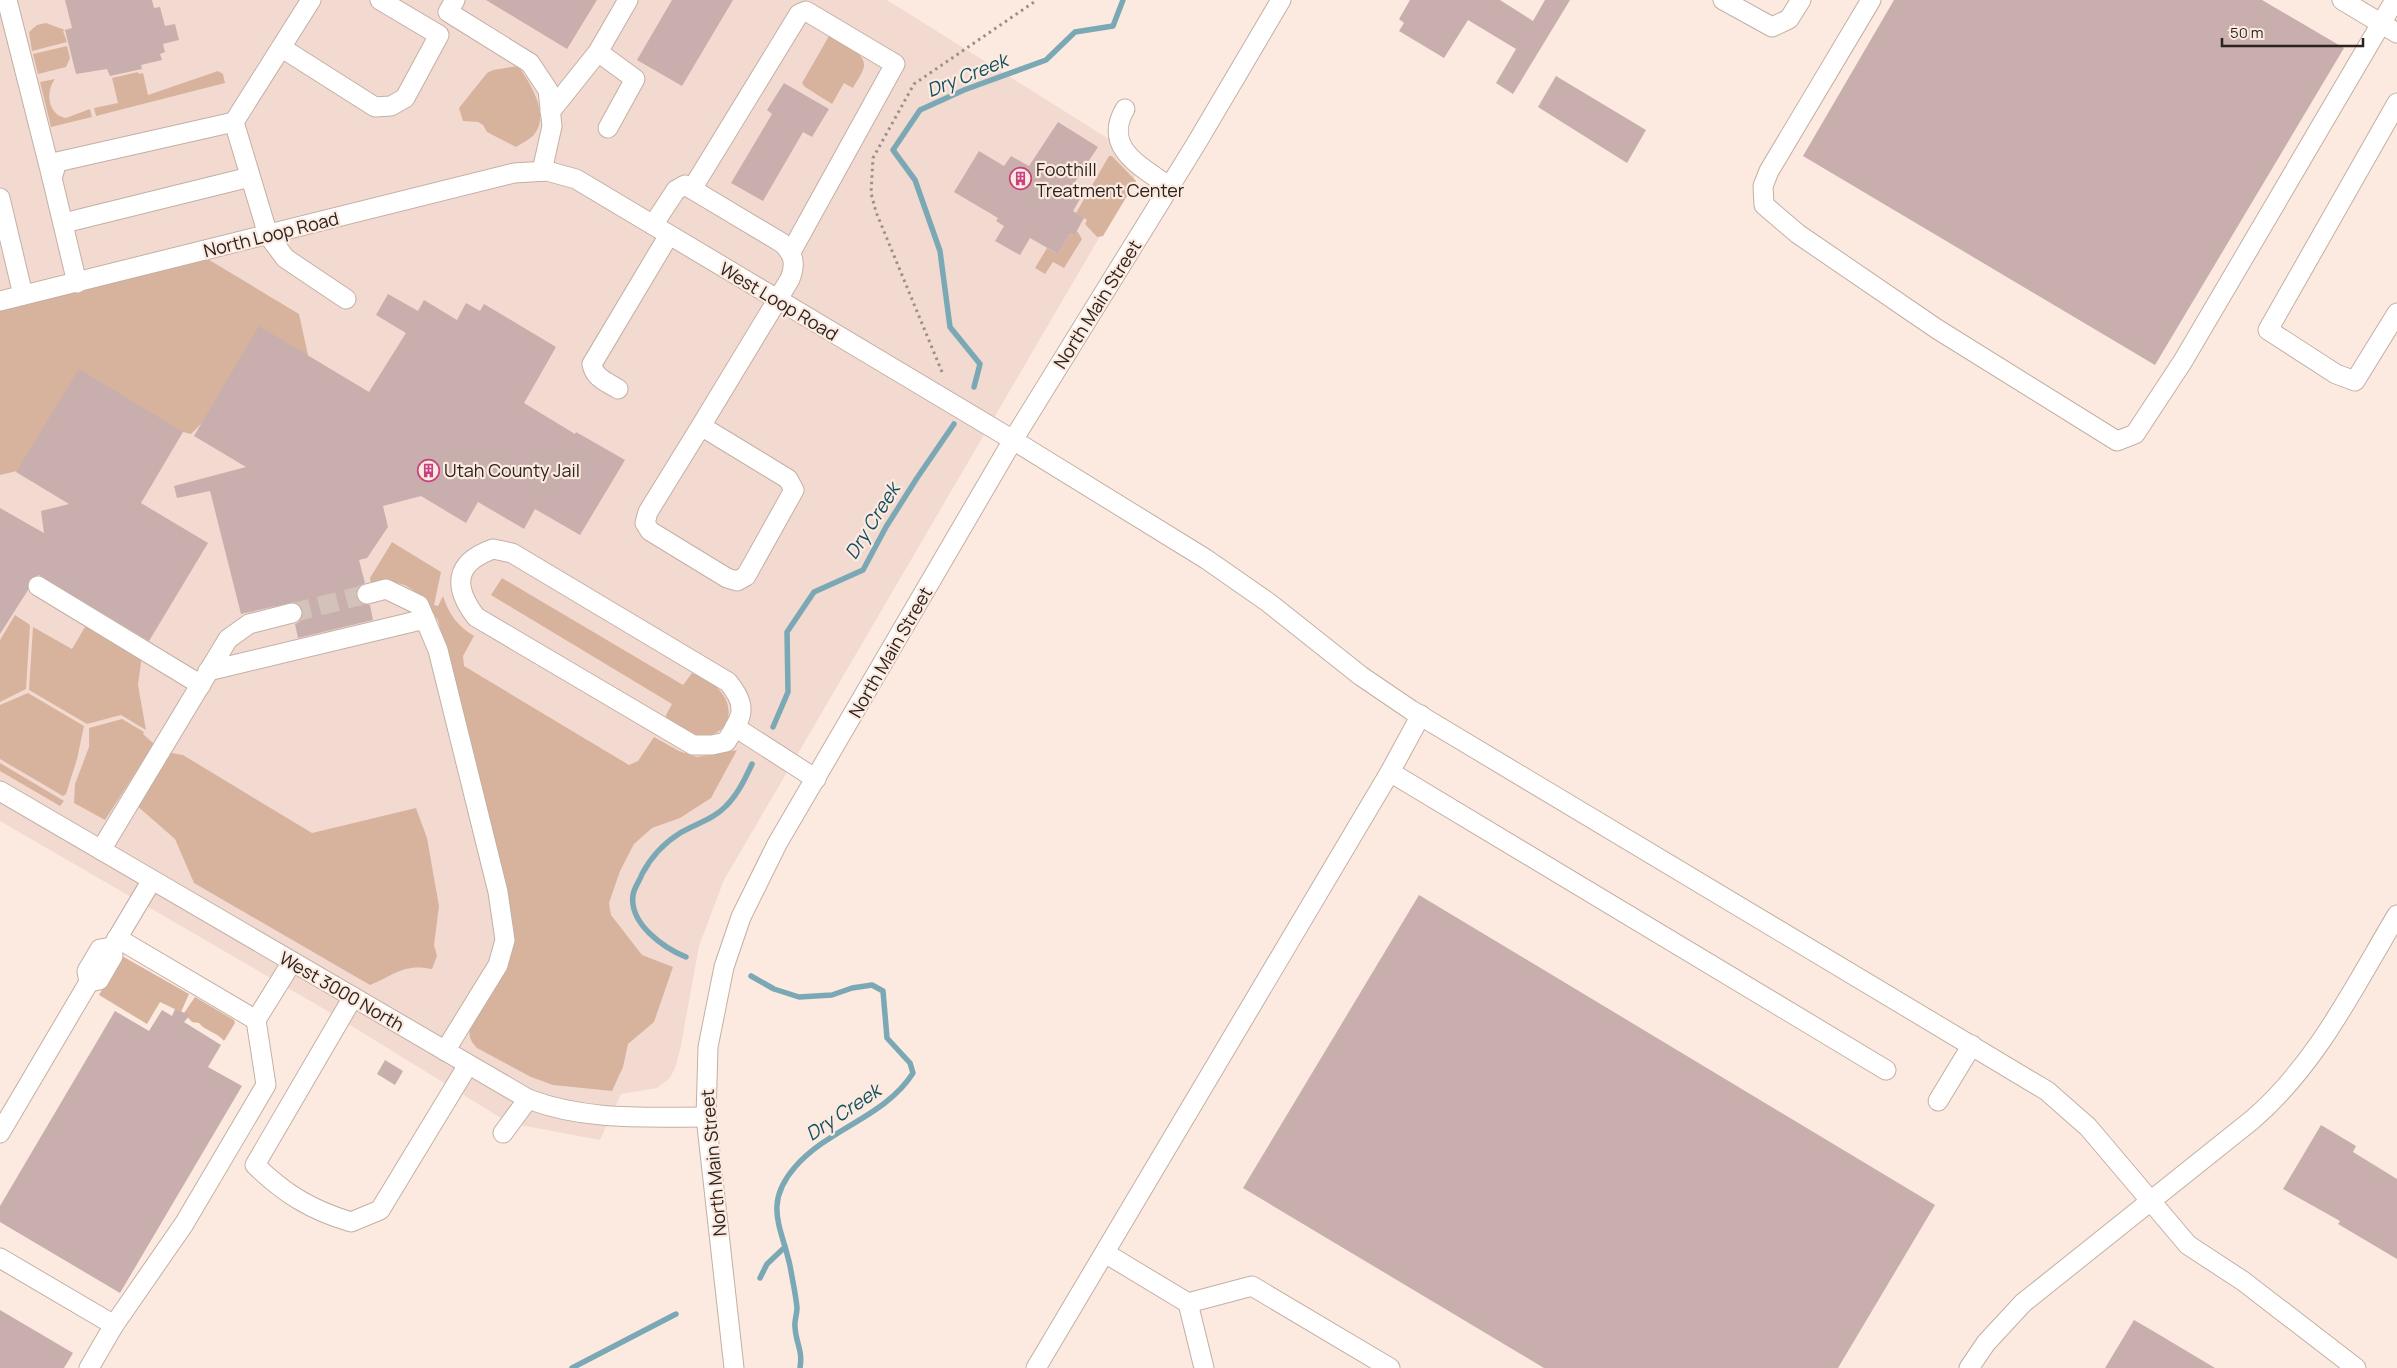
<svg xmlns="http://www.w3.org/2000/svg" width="2397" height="1368" font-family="Manrope,sans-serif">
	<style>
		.commercial { fill: #f3dad1 }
		.green { fill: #d7b39e }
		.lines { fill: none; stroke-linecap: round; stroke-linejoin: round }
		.stream { stroke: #7ba8b5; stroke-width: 5.5 }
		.building { fill: #c8aeac }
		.minor-tunnel { stroke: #d2c2b9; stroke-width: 19; stroke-dasharray: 19 9; stroke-linecap: butt }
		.minor-casing { stroke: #c4afa3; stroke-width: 21 }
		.path { stroke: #9c8f87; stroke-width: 3; stroke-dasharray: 2.5 4; stroke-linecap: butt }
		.minor { stroke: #fff; stroke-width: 19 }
		.labels { text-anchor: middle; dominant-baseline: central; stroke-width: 4.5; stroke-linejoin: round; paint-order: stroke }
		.poi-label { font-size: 18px; fill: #2b231e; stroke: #fceae0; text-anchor: start }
		.street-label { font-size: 18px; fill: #2b231e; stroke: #fceae0 }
		.water-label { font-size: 19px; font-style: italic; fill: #104f5e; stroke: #fceae0 }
	</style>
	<rect width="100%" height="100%" fill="#fceae0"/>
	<polygon class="commercial" points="0,0 887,0 1144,161 724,880 699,946 681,1045 676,1066 670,1078 657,1088 621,1094 600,1140 509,1123 324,1009 0,821"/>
	<g class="green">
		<polygon points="46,23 65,30 63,31 67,42 32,51 29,32 37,25"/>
		<path d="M829,36C838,42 866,52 864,66C863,73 856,82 853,88L844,83L832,104L805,87L802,83Z"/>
		<polygon points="67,46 70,58 66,67 38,74 33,54"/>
		<path d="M518,66C531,84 551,116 533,136C528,140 521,144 516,147L487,132L483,125L478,122L463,121L459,108L487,73L493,70Z"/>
		<polygon points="218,71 223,74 225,83 96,116 94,108 118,103 112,78 138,72 139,74 143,73 148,95"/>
		<path d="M55,79C45,92 48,115 66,118L90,109L92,117L51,127L40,82Z"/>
		<polygon points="1109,156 1112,156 1136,181 1103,236 1097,237 1085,224 1087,220 1076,213"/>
		<polygon points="1077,231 1082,239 1064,268 1053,262 1045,274 1035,268 1047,248 1058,254 1070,234 1073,236"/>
		<polygon points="206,258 299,314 308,355 201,424 191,434 183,432 0,475 0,310"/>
		<path d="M392,542L441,572L434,605L438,606L443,596C449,615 458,626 474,636L463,656L464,666L629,765L638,761L654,737L679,751L697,757L737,750L711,798L680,818L652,828L634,844L620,871L609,903L611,915L642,955L673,967L654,1022L628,1044L623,1067L612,1091L553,1085L531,1077L477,1048C469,1040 468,1034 471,1023L514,940V929L438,620C419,591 407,577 371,583L370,578Z"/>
		<path d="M502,578L683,685L692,673C714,680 738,701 725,726C705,746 686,731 666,719V715L672,704L491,595Z"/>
		<polygon points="15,615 30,625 26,689 0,702 0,640"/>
		<polygon points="88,622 142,655 138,685 146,730 121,715 87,724 29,690 33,627 72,649"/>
		<polygon points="28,693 84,726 77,759 66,794 63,796 0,759 0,705"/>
		<polygon points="122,719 144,732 143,734 154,744 105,820 74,803 75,784 89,747 89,728"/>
		<path d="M166,752L183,755L312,833L416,808L427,838L439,906L434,945L437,956L432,969C404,963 394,975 370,985L194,883L175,839L135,804Z"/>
		<polygon points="0,763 64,801 60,806 0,771"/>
		<polygon points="122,956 189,994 181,1012 160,1002 147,1024 99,995"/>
		<path d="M195,997L234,1020L235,1023L224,1041C217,1032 205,1031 199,1023L192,1022L184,1013Z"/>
	</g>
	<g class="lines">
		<g class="stream">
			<polyline points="974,387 980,364 950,327 940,251 915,180 893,150 920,110 964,90 1046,60 1075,32 1113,26 1123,0"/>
			<polyline points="773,727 788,692 787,632 814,592 863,570 886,527 917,478 954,424"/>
			<path d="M686,957C664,948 629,924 633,895C634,888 640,880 642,874C651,857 664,843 680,833C695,824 714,819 726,806C738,794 745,779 752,764"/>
			<path d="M751,976L774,989L799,997L832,995L852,988L872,985L883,991L887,1038L910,1063L913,1073C885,1117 829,1128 795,1167C761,1206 784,1230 791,1271C793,1283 796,1296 797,1308C797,1315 794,1321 795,1327C796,1344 803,1350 800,1368"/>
			<polyline points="760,1278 767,1264 785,1247"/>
			<polyline points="572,1368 676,1314"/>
		</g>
	</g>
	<g class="building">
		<polygon points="65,0 152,0 154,8 160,7 165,26 175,24 179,40 163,44 165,52 160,54 162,60 141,65 142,69 110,76 107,69 76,74 65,30 72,28"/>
		<polygon points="486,0 597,0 567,49"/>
		<polygon points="672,0 733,0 682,86 637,60"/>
		<polygon points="1410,0 1500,0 1533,21 1545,0 1570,0 1513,94 1496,83 1516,49 1468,20 1444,58 1399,31 1404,23 1399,19"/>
		<polygon points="1894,0 2262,0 2344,48 2155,365 1803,156"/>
		<polygon points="1556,76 1646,130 1627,163 1538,107"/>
		<polygon points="784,83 829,109 812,137 803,132 763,201 731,183 772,114 767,110"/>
		<polygon points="1058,122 1098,147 1069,191 1080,199 1073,211 1084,218 1074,236 1070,234 1058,254 1030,238 1020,255 995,241 1004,226 996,221 998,218 954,192 979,151 1004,166 1011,156 1029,166"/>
		<polygon points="388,294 418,311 424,300 457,320 466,303 480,311 484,304 556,347 524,403 575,434 576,432 625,460 580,535 535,509 524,529 478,502 466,523 421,496 383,506 388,527 367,558 359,560 365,583 359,586 356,596 359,602 370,605 373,620 298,638 295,624 300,621 303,611 295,602 241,614 210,491 177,498 174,486 246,467 194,436 259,326 369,392 406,333 376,315"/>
		<polygon points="79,369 183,432 141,503 208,543 149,641 39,575 29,580 28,590 0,634 0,508 44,533 41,511 69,504 16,472"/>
		<polygon points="1419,895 1935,1205 1838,1368 1544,1368 1243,1188"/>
		<polygon points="175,1009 190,1015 184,1022 221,1045 208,1067 242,1086 120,1293 0,1222 0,1206 115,1011 149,1031 162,1010 172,1016"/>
		<polygon points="385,1060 403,1071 395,1085 377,1074"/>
		<polygon points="2321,1125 2356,1146 2353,1152 2397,1179 2397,1259 2338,1224 2340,1221 2283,1189"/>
		<polygon points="0,1310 73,1353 64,1368 0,1368"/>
		<polygon points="2134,1320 2153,1331 2215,1368 2105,1368"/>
	</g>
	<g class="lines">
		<polyline class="minor-tunnel" points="292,613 367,594"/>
		<defs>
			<g id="minor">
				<polyline points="7,0 52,178"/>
				<polyline points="311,0 234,122 268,235 285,258 346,299"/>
				<polyline points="455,0 448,12 530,63 548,90 552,126 542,171"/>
				<polyline points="1723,0 1772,27 1789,19 1801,0"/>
				<polyline points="1871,0 1769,171 1763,186 1764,205 1798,234 1937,329 2117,441 2135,434 2183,361 2395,0"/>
				<polyline points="2342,0 2397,33"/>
				<polyline points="282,48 375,107 391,106 405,98 439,35 380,0"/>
				<polyline points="598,52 635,79 608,128"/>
				<polyline points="2397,103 2268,330 2336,374 2355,381 2397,313"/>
				<path d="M1125,109C1102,148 1142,167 1170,187"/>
				<polyline points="550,112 598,52 628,0"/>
				<polyline points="692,189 799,14 806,11 895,64 791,252"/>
				<polyline points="0,198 23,295"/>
				<polyline points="64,223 250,177"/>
				<path d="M653,225L676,190L685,185L782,243C794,254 796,264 790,279L701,426L788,479L794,490L746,576L737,581L727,578L650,531L645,523L648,512L701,426"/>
				<polyline points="77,283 52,178 57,162 234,122"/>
				<polyline points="0,301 514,173 547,171 576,179 1013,440 1206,559 1269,603 1361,676 1411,710 2047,1091 2088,1127 2188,1245 2243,1281 2356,1368"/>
				<path d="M618,389C607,382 594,378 592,364L669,235"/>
				<path d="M493,549L512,553L728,682C749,707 742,717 726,742L712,745H693L476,617C453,587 454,563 493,549Z"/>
				<polyline points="38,586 201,685"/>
				<polyline points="367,594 386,589 419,605 438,650 498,892 505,940 498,965 445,1051"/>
				<polyline points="208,671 425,619"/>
				<polyline points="735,727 816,779"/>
				<polyline points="1390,772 1886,1070"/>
				<path d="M0,791L528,1099C586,1121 645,1117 706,1117"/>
				<polyline points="101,850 228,639 249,624 292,613"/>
				<polyline points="117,938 256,1020"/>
				<polyline points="89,982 99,980 113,956 112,947 152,880"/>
				<path d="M353,997L255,1165C285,1194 311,1210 351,1222L380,1210L468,1065"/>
				<polyline points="1938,1101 1972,1045"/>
				<polyline points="0,1133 89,982 87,971 100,949 112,947"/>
				<polyline points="503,1133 528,1099"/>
				<polyline points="1105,1253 1188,1303 1252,1286 1390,1368"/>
				<polyline points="0,1258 114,1325"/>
				<polyline points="1188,1303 1204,1368"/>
				<polyline points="89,1368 114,1325 184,1224 266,1085 256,1020 292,962"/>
				<polyline points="734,1368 706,1117 708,1047 724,967 741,917 777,844 1013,440 1196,144 1281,0"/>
				<polyline points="1036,1368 1390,772 1421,715"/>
				<path d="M1969,1368L1986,1343L2023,1303L2252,1120C2317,1064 2354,987 2397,915"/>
			</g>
		</defs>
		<use href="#minor" class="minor-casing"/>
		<polyline class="path" points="942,372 876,212 871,193 873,158 914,84 1037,0"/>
		<use href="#minor" class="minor"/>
	</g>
	<defs>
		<symbol id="building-ring" viewBox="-11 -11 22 22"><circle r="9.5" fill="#fceae0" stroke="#c84180" stroke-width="1.5"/><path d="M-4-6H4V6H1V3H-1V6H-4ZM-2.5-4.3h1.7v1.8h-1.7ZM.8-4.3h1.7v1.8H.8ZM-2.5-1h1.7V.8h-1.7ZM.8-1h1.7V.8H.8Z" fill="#c84180"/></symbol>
	</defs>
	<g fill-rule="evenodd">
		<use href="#building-ring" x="1008" y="166" width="25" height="25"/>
		<use href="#building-ring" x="416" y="458" width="25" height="25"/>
	</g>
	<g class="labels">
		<g class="poi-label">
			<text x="1036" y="169">Foothill<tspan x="1036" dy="21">Treatment Center</tspan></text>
			<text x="444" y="470">Utah County Jail</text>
		</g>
		<g class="street-label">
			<text transform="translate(271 234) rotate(-14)">North Loop Road</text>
			<text transform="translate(779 301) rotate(31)">West Loop Road</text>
			<text transform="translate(1097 304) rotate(-58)">North Main Street</text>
			<text transform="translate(890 652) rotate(-60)">North Main Street</text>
			<text transform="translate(342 991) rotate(30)">West 3000 North</text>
			<text transform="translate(713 1163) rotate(-95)">North Main Street</text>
		</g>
		<g class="water-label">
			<text transform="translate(967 75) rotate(-22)">Dry Creek</text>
			<text transform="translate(872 521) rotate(-58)">Dry Creek</text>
			<text transform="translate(843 1112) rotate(-34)">Dry Creek</text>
		</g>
	</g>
	<path d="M2222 38v8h141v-8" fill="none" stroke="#2b231e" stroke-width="2.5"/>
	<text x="2230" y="38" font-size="15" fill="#2b231e" stroke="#fceae0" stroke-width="4" paint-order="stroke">50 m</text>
</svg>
